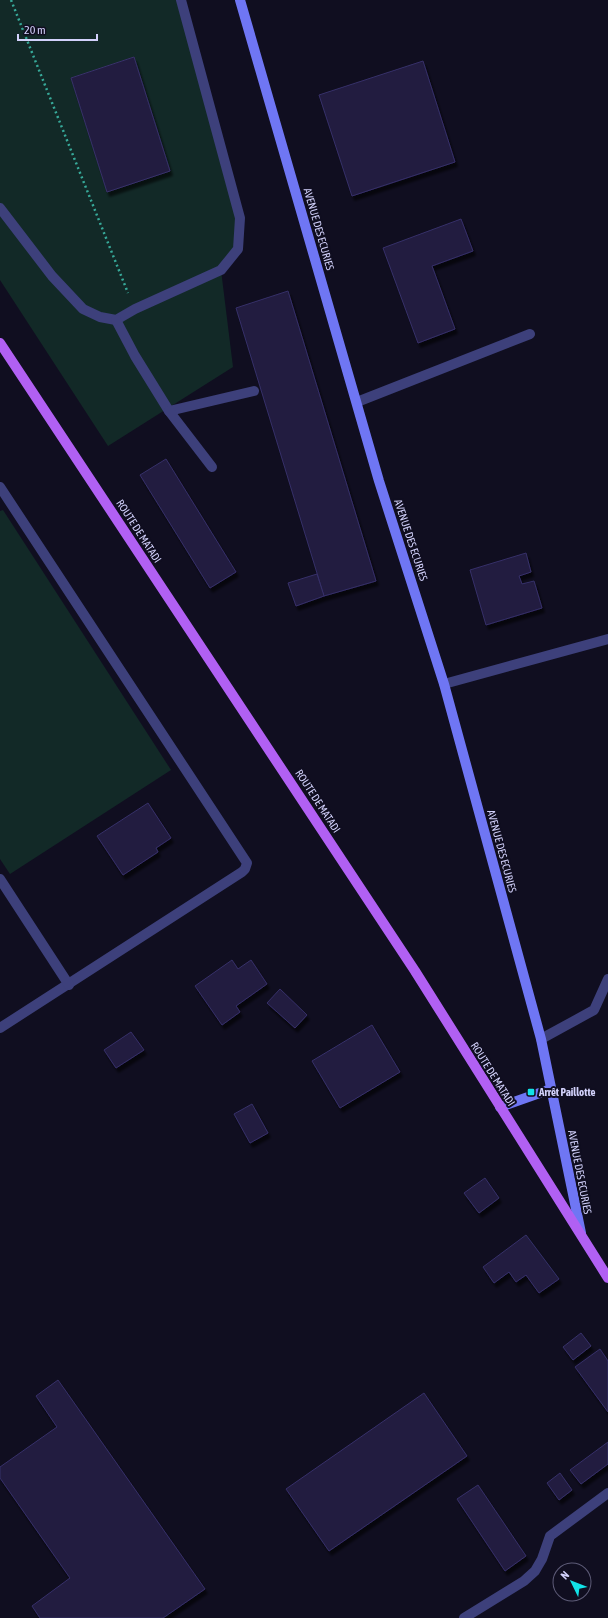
<svg xmlns="http://www.w3.org/2000/svg" width="608" height="1618" font-family="'Asap Condensed',sans-serif">
	<style>
		.green { fill: #122927 }
		.building { fill: #201c3f; stroke: #373069; filter: url(#shadow) }
		.lines { fill: none; stroke-linecap: round; stroke-linejoin: round }
		.path { stroke: #37a999; stroke-width: 2.5; stroke-dasharray: 2 3; stroke-linecap: butt }
		.lane { stroke: #3d407b; stroke-width: 10 }
		.street { stroke: #3d407b; stroke-width: 10 }
		.secondary { stroke: #6f76f4; stroke-width: 10 }
		.primary { stroke: #b160f3; stroke-width: 10 }
		.poi-dot { fill: #12e2e7; stroke: #100e20; stroke-width: 1.5 }
		.labels { text-anchor: middle; dominant-baseline: central; stroke-width: 4; stroke-linejoin: round; paint-order: stroke }
		.street-label { font-size: 11px; fill: #d2d1fb; stroke: #100e20 }
		.poi-label { font-size: 11px; font-weight: bold; fill: #d2d1fb; stroke: #100e20; text-anchor: start }
	</style>
	<defs>
		<filter id="shadow"><feDropShadow dx="2.5" dy="4.5" stdDeviation="1" flood-color="#0009"/></filter>
	</defs>
	<rect width="100%" height="100%" fill="#100e20"/>
	<g class="green">
		<polygon points="0,0 181,0 240,218 238,249 221,270 233,367 108,446 0,280"/>
		<polygon points="3,510 171,770 10,874 0,859 0,511"/>
	</g>
	<g class="building">
		<polygon points="134,57 170,171 107,192 71,78"/>
		<polygon points="423,61 455,162 352,196 319,95"/>
		<polygon points="461,219 473,251 432,266 455,329 418,343 383,248"/>
		<polygon points="288,291 376,581 324,596 236,308"/>
		<polygon points="166,459 236,572 210,588 140,475"/>
		<polygon points="526,553 531,572 519,576 522,584 534,581 542,608 486,625 470,570"/>
		<polygon points="317,574 324,596 296,606 288,583"/>
		<polygon points="148,803 171,838 156,848 158,852 123,875 97,836"/>
		<polygon points="232,960 238,969 251,960 267,984 236,1006 240,1012 222,1025 195,986"/>
		<polygon points="280,989 307,1015 295,1028 267,1003"/>
		<polygon points="372,1025 400,1072 340,1108 312,1061"/>
		<polygon points="131,1032 144,1050 116,1068 104,1050"/>
		<polygon points="252,1104 268,1133 250,1143 234,1114"/>
		<polygon points="485,1178 499,1198 479,1213 464,1193"/>
		<polygon points="526,1235 559,1279 539,1293 526,1275 516,1282 509,1272 494,1283 483,1267"/>
		<polygon points="581,1333 591,1346 573,1360 563,1347"/>
		<polygon points="600,1349 608,1361 608,1412 575,1367"/>
		<polygon points="58,1380 205,1589 163,1618 40,1618 32,1606 70,1578 0,1478 0,1467 57,1427 36,1396"/>
		<polygon points="424,1393 467,1456 329,1551 286,1489"/>
		<polygon points="608,1442 608,1464 581,1484 570,1470"/>
		<polygon points="560,1473 572,1490 559,1500 547,1483"/>
		<polygon points="478,1485 526,1556 505,1571 457,1499"/>
	</g>
	<g class="lines">
		<polyline class="path" points="11,0 128,293"/>
		<g class="lane">
			<polyline points="0,208 52,276 83,309 100,317 116,320 135,309 221,270 238,249 240,218 181,0"/>
			<polyline points="116,320 135,356 169,411 254,391"/>
			<polyline points="357,402 530,334"/>
			<polyline points="169,411 212,467"/>
			<polyline points="444,684 608,639"/>
			<polyline points="464,1618 524,1581 535,1571 542,1559 550,1536 608,1493"/>
		</g>
		<g class="street">
			<polyline points="0,487 247,863 245,869 242,872 0,1028"/>
			<polyline points="0,879 69,985"/>
			<polyline points="541,1039 594,1010 608,979"/>
		</g>
		<g class="secondary">
			<polyline points="240,0 379,481 444,684 541,1039 581,1233"/>
			<polyline points="500,1107 551,1089"/>
		</g>
		<polyline class="primary" points="0,343 415,971 608,1278"/>
	</g>
	<rect class="poi-dot" x="527" y="1088" width="8" height="8" rx="2"/>
	<g class="labels">
		<g class="street-label">
			<text transform="translate(319 229) rotate(74)">AVENUE DES ECURIES</text>
			<text transform="translate(139 531) rotate(57)">ROUTE DE MATADI</text>
			<text transform="translate(411 540) rotate(72)">AVENUE DES ECURIES</text>
			<text transform="translate(318 801) rotate(57)">ROUTE DE MATADI</text>
			<text transform="translate(502 851) rotate(75)">AVENUE DES ECURIES</text>
			<text transform="translate(493 1074) rotate(58)">ROUTE DE MATADI</text>
			<text transform="translate(580 1172) rotate(79)">AVENUE DES ECURIES</text>
		</g>
		<g class="poi-label">
			<text x="539" y="1092">Arrêt Paillotte</text>
		</g>
	</g>
	<g transform="translate(572 1582) rotate(313)"><circle r="19" fill="#100e20" stroke="#5e5c78"/>
	<path d="M0-3L7 15L0 10L-7 15Z" fill="#12e2e7"/>
	<text y="-6" font-size="11" font-weight="bold" text-anchor="middle" fill="#d2d1fb">N</text>
	</g>
	<path d="M18 34v6h79v-6" fill="none" stroke="#d2d1fb" stroke-width="2"/>
	<text x="24" y="34" font-size="12" fill="#d2d1fb" stroke="#100e20" stroke-width="3" paint-order="stroke">20 m</text>
</svg>
